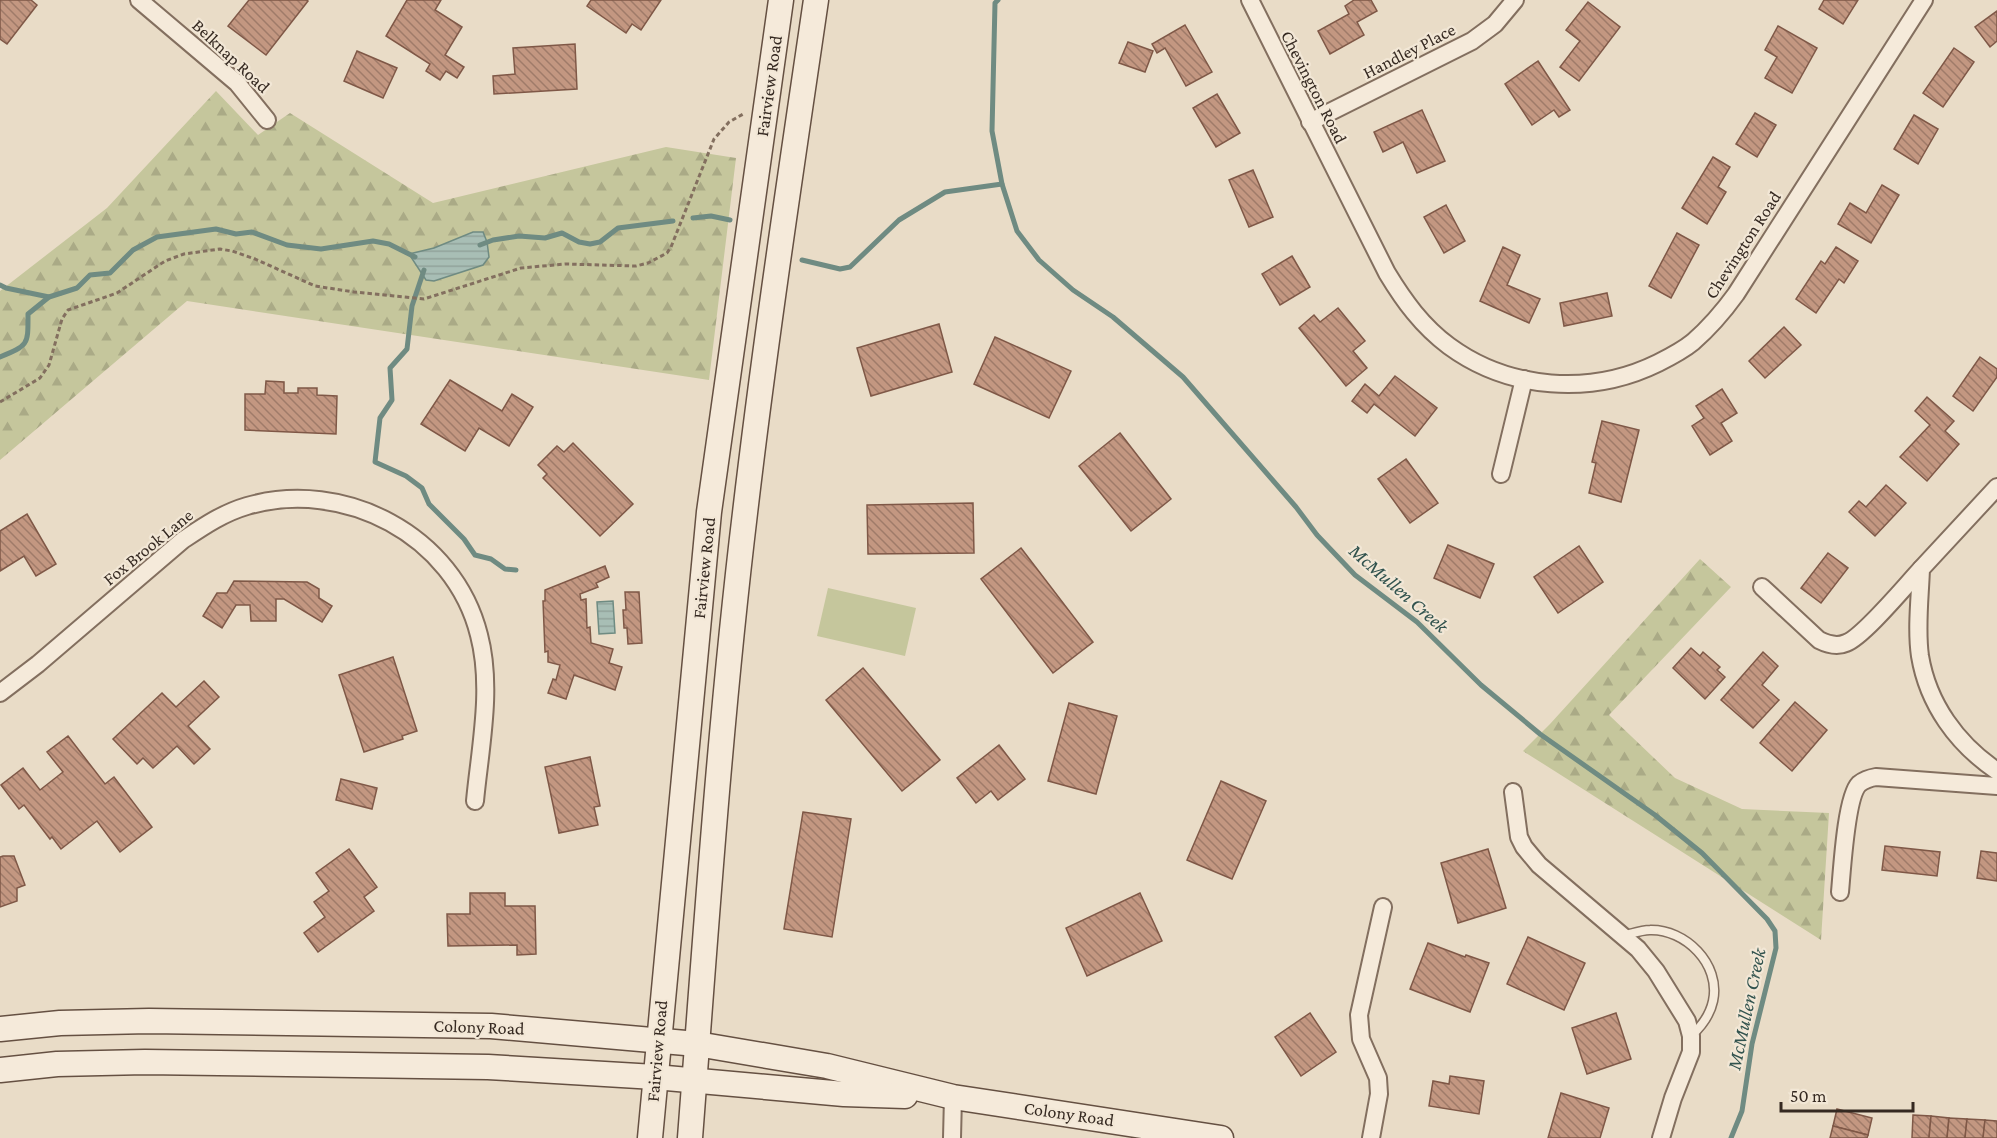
<svg xmlns="http://www.w3.org/2000/svg" width="1997" height="1138" font-family="'Crimson Pro',serif">
	<style>
		.green { fill: #c5c69c }
		.forest { fill: url(#forest-firs) }
		.water { fill: url(#water-rules); stroke: #6f8b82; stroke-width: 1.5 }
		.lines { fill: none; stroke-linecap: round; stroke-linejoin: round }
		.stream { stroke: #6f8b82; stroke-width: 5 }
		.building { fill: url(#building-back-hatch); stroke: #7f5847; stroke-width: 1.5 }
		.lane-casing { stroke: #836f5f; stroke-width: 11 }
		.street-casing { stroke: #836f5f; stroke-width: 20 }
		.secondary-casing { stroke: #655042; stroke-width: 27 }
		.path { stroke: #836f5f; stroke-width: 3; stroke-dasharray: 4.5 3; stroke-linecap: butt }
		.lane { stroke: #f5eada; stroke-width: 8 }
		.street { stroke: #f5eada; stroke-width: 16 }
		.secondary { stroke: #f5eada; stroke-width: 24 }
		.labels { text-anchor: middle; dominant-baseline: central; stroke-width: 4.5; stroke-linejoin: round; paint-order: stroke }
		.street-label { font-size: 18px; fill: #352921; stroke: #f2e7d6 }
		.water-label { font-size: 20px; font-style: italic; fill: #32534e; stroke: #f2e7d6 }
	</style>
	<defs>
		<pattern id="forest-firs" width="22" height="20" patternUnits="userSpaceOnUse" patternTransform="scale(1.5)"><rect width="22" height="20" fill="#c5c69c"/><path d="M5 1l3.5 6h-7zM16 11l3.5 6h-7z" fill="#aaaa86"/></pattern>
		<pattern id="water-rules" width="6" height="5" patternUnits="userSpaceOnUse" patternTransform="scale(1.5)"><rect width="6" height="5" fill="#a8beb5"/><path d="M0 2.5h6" fill="none" stroke="#91a39b"/></pattern>
		<pattern id="building-back-hatch" width="6" height="6" patternUnits="userSpaceOnUse" patternTransform="scale(1.5)"><rect width="6" height="6" fill="#c39781"/><path d="M-1 5l2 2M0 0l6 6M5-1l2 2" fill="none" stroke="#9f7b69"/></pattern>
	</defs>
	<rect width="100%" height="100%" fill="#e9dcc7"/>
	<polygon class="green" points="828,588 916,608 905,656 817,636"/>
	<g class="forest">
		<polygon points="216,91 258,135 290,113 433,203 666,147 736,158 709,380 187,301 0,460 0,291 107,208"/>
		<polygon points="1700,559 1731,587 1609,715 1675,778 1742,809 1829,813 1821,940 1523,751 1550,724"/>
	</g>
	<g class="water">
		<polygon points="473,232 483,232 487,242 489,257 483,265 434,281 426,280 409,254 434,248"/>
		<polygon points="613,601 615,633 599,634 597,602"/>
	</g>
	<g class="lines">
		<g class="stream">
			<polyline points="998,0 995,3 992,131 1002,184 1017,231 1039,260 1073,290 1113,317 1183,377 1296,507 1317,535 1355,575 1417,622 1481,685 1540,734 1655,815 1702,853 1767,919 1775,931 1776,948 1752,1044 1742,1111 1731,1138"/>
			<polyline points="693,218 711,216 730,220"/>
			<polyline points="480,245 493,240 519,236 545,238 562,233 579,242 590,244 600,242 618,228 673,221"/>
			<polyline points="802,260 840,269 850,267 899,220 945,192 1002,184"/>
			<polyline points="424,270 412,306 407,349 390,368 392,400 380,418 375,462 406,476 422,488 429,504 464,539 475,555 491,559 505,569 516,570"/>
			<polyline points="0,285 6,288 49,297"/>
			<path d="M0,357C29,345 28,345 28,314L49,297L77,288L90,275L110,273L133,250L157,237L216,229L236,234L252,232L287,245L321,249L373,241L389,244L415,257"/>
		</g>
	</g>
	<g class="building">
		<polygon points="0,0 31,0 37,5 7,44 0,39"/>
		<polygon points="249,0 307,0 308,1 266,55 228,26"/>
		<polygon points="407,0 441,0 435,10 462,27 445,55 464,67 457,78 446,71 440,80 426,71 430,64 386,36"/>
		<polygon points="591,0 661,0 641,30 632,24 626,33 587,6"/>
		<polygon points="1354,0 1371,0 1377,11 1357,22 1364,35 1330,54 1318,31 1349,14 1345,6"/>
		<polygon points="1824,0 1858,0 1843,24 1819,9"/>
		<polygon points="1588,2 1620,27 1579,81 1560,67 1580,41 1566,30"/>
		<polygon points="1997,11 1997,41 1990,47 1975,27"/>
		<polygon points="1185,25 1212,72 1186,86 1165,48 1157,53 1152,44"/>
		<polygon points="1778,26 1817,48 1792,93 1765,78 1777,57 1765,50"/>
		<polygon points="1128,42 1153,51 1145,72 1119,63"/>
		<polygon points="575,44 577,89 494,94 493,76 515,74 513,48"/>
		<polygon points="1954,48 1974,62 1943,107 1923,93"/>
		<polygon points="357,51 397,68 383,98 344,81"/>
		<polygon points="1538,61 1570,110 1559,117 1554,110 1532,125 1505,84"/>
		<polygon points="1217,94 1240,133 1216,147 1193,108"/>
		<polygon points="1422,110 1445,161 1417,173 1403,142 1383,152 1374,132"/>
		<polygon points="1755,113 1776,125 1757,157 1736,144"/>
		<polygon points="1914,115 1938,129 1918,164 1894,149"/>
		<polygon points="1713,157 1730,167 1718,187 1726,192 1707,224 1682,208"/>
		<polygon points="1253,170 1273,217 1249,227 1229,180"/>
		<polygon points="1882,185 1899,195 1871,243 1838,224 1850,203 1866,213"/>
		<polygon points="1446,205 1465,241 1444,253 1424,217"/>
		<polygon points="1677,233 1699,245 1671,298 1649,286"/>
		<polygon points="1503,247 1520,255 1507,285 1540,299 1529,323 1480,301"/>
		<polygon points="1836,247 1858,261 1844,283 1839,279 1816,313 1796,299 1821,261 1825,264"/>
		<polygon points="1292,256 1310,287 1280,305 1262,274"/>
		<polygon points="1607,293 1612,316 1564,326 1560,303"/>
		<polygon points="1338,308 1365,341 1353,351 1367,368 1346,386 1299,328 1314,315 1320,322"/>
		<polygon points="939,324 952,372 871,396 857,348"/>
		<polygon points="1784,327 1801,345 1765,378 1749,361"/>
		<polygon points="995,337 1071,371 1049,418 974,384"/>
		<polygon points="1980,357 1997,369 1997,377 1973,411 1953,396"/>
		<polygon points="1395,376 1437,408 1415,436 1374,404 1367,413 1352,401 1365,384 1379,396"/>
		<polygon points="450,380 502,411 512,394 533,407 509,446 479,428 465,451 421,424"/>
		<polygon points="266,381 284,382 284,393 298,393 298,388 317,388 317,395 337,396 336,434 245,430 245,394 265,394"/>
		<polygon points="1722,389 1737,413 1721,423 1732,441 1710,455 1692,426 1704,418 1696,406"/>
		<polygon points="1927,397 1954,421 1945,431 1959,444 1927,481 1900,457 1930,425 1915,411"/>
		<polygon points="1602,421 1639,430 1621,502 1589,493 1596,463 1592,462"/>
		<polygon points="1120,433 1171,499 1131,531 1079,466"/>
		<polygon points="573,443 633,504 600,536 543,478 547,474 538,465 557,446 564,452"/>
		<polygon points="1406,459 1438,503 1410,523 1378,479"/>
		<polygon points="1886,485 1906,503 1875,536 1849,512 1859,501 1866,507"/>
		<polygon points="973,503 974,553 868,554 867,505"/>
		<polygon points="27,514 56,564 36,576 24,556 0,571 0,531"/>
		<polygon points="1448,545 1494,564 1480,598 1434,578"/>
		<polygon points="1579,546 1603,582 1558,613 1534,577"/>
		<polygon points="1021,548 1093,642 1053,673 981,579"/>
		<polygon points="1828,553 1848,568 1821,603 1801,588"/>
		<polygon points="605,566 609,577 596,583 598,587 580,594 581,600 586,599 587,628 590,627 591,643 613,649 609,663 622,667 615,690 574,675 566,699 548,693 553,679 556,680 560,665 548,662 548,651 545,652 543,601 545,601 545,590"/>
		<polygon points="234,581 307,582 319,589 319,598 332,606 322,622 284,599 276,599 276,621 251,621 250,605 236,605 222,628 203,616 217,593 227,593"/>
		<polygon points="625,592 639,592 642,643 628,644 627,628 624,628 623,610 626,610"/>
		<polygon points="1691,648 1700,656 1703,652 1720,667 1717,670 1725,677 1705,699 1673,668"/>
		<polygon points="1763,652 1778,666 1762,685 1779,700 1753,728 1721,700"/>
		<polygon points="393,657 417,731 402,736 403,739 364,752 339,675"/>
		<polygon points="863,668 940,760 902,791 826,700"/>
		<polygon points="204,681 219,697 188,726 210,749 194,764 177,746 153,768 143,758 137,764 113,739 162,693 176,707"/>
		<polygon points="1795,702 1827,730 1792,771 1760,743"/>
		<polygon points="1069,703 1117,716 1096,794 1048,781"/>
		<polygon points="68,736 105,784 114,777 152,827 120,852 97,821 61,849 52,837 50,839 24,805 19,809 1,785 23,768 40,790 63,772 47,752"/>
		<polygon points="999,745 1025,779 998,800 991,791 976,803 957,778"/>
		<polygon points="590,757 600,806 594,807 598,825 559,833 545,767"/>
		<polygon points="341,779 377,788 372,809 336,800"/>
		<polygon points="1221,781 1266,801 1232,879 1187,860"/>
		<polygon points="803,812 851,819 832,937 784,929"/>
		<polygon points="1885,846 1940,852 1937,876 1882,870"/>
		<polygon points="349,849 377,887 364,897 374,911 318,952 304,933 325,917 314,902 329,891 316,873"/>
		<polygon points="1488,849 1506,908 1458,923 1441,863"/>
		<polygon points="1981,851 1997,853 1997,881 1977,878"/>
		<polygon points="3,856 14,856 25,885 17,888 17,901 0,907 0,857"/>
		<polygon points="470,893 505,893 505,906 535,906 536,954 517,955 517,945 448,946 447,914 470,914"/>
		<polygon points="1140,893 1162,941 1087,976 1066,928"/>
		<polygon points="1528,937 1585,963 1564,1010 1507,984"/>
		<polygon points="1428,943 1465,957 1466,955 1489,963 1470,1012 1410,989"/>
		<polygon points="1310,1013 1336,1052 1301,1076 1275,1037"/>
		<polygon points="1616,1013 1631,1059 1587,1074 1572,1028"/>
		<polygon points="1450,1076 1484,1081 1479,1114 1429,1106 1433,1081 1449,1084"/>
		<polygon points="1561,1093 1609,1108 1600,1138 1548,1138"/>
		<polygon points="1837,1109 1872,1118 1868,1135 1833,1126"/>
		<polygon points="1913,1115 1931,1116 1929,1138 1912,1138"/>
		<polygon points="1931,1116 1949,1118 1947,1138 1929,1138"/>
		<polygon points="1949,1118 1967,1119 1965,1138 1947,1138"/>
		<polygon points="1967,1119 1985,1120 1983,1138 1965,1138"/>
		<polygon points="1985,1120 1997,1121 1997,1138 1983,1138"/>
		<polygon points="1833,1126 1868,1135 1867,1138 1830,1138"/>
	</g>
	<g class="lines">
		<defs>
			<path id="lane" d="M1622,936C1631,934 1641,930 1650,930C1685,929 1721,964 1713,1001C1710,1015 1702,1026 1691,1036"/>
			<g id="street">
				<polyline points="139,0 237,83 267,120"/>
				<path d="M1250,0L1387,273C1404,301 1422,326 1449,346C1509,390 1591,396 1658,363C1670,357 1682,351 1693,342C1709,328 1723,312 1736,294L1924,0"/>
				<polyline points="1310,122 1472,41 1495,24 1515,0"/>
				<polyline points="1501,474 1524,379"/>
				<path d="M1997,487L1921,569C1920,597 1916,628 1920,656C1928,704 1957,744 1997,771"/>
				<path d="M1762,587L1819,640C1827,644 1837,647 1846,643C1863,637 1906,585 1921,569"/>
				<path d="M0,693L38,664L183,540C204,526 223,513 247,506C344,478 454,535 479,635C493,688 480,748 475,801"/>
				<polyline points="1513,792 1519,837 1524,847 1539,865 1638,949 1656,971 1687,1021 1691,1036 1691,1052 1673,1098 1661,1138"/>
				<path d="M1840,892C1842,871 1846,797 1859,784C1864,780 1870,778 1876,777L1997,786"/>
				<polyline points="952,1138 953,1097"/>
				<polyline points="1371,1138 1379,1094 1378,1078 1361,1039 1359,1015 1383,907"/>
			</g>
			<g id="secondary">
				<polyline points="0,1029 60,1023 149,1021 491,1026 629,1038 697,1044 827,1066 953,1097 1221,1138"/>
				<polyline points="0,1070 57,1064 145,1062 488,1067 655,1077 844,1094 905,1096"/>
				<polyline points="650,1138 709,512 781,0"/>
				<path d="M690,1138C706,930 720,721 745,513C765,342 791,171 816,0"/>
			</g>
		</defs>
		<use href="#lane" class="lane-casing"/>
		<use href="#street" class="street-casing"/>
		<use href="#secondary" class="secondary-casing"/>
		<polyline class="path" points="0,402 40,378 49,365 62,319 68,310 117,293 165,261 184,254 220,249 232,251 255,259 315,286 354,292 424,299 521,268 565,264 636,266 648,263 667,253 671,247 714,139 729,122 745,113"/>
		<use href="#lane" class="lane"/>
		<use href="#street" class="street"/>
		<use href="#secondary" class="secondary"/>
	</g>
	<g class="labels">
		<g class="street-label">
			<text transform="translate(1409 51) rotate(-27)">Handley Place</text>
			<text transform="translate(231 56) rotate(43)">Belknap Road</text>
			<text transform="translate(769 86) rotate(-82)">Fairview Road</text>
			<text transform="translate(1314 87) rotate(63)">Chevington Road</text>
			<text transform="translate(1743 245) rotate(-57)">Chevington Road</text>
			<text transform="translate(148 547) rotate(-39)">Fox Brook Lane</text>
			<text transform="translate(704 568) rotate(-84)">Fairview Road</text>
			<text transform="translate(479 1027) rotate(2)">Colony Road</text>
			<text transform="translate(657 1051) rotate(-85)">Fairview Road</text>
			<text transform="translate(1069 1114) rotate(8)">Colony Road</text>
		</g>
		<g class="water-label">
			<text transform="translate(1399 588) rotate(41)">McMullen Creek</text>
			<text transform="translate(1746 1009) rotate(-78)">McMullen Creek</text>
		</g>
	</g>
	<path d="M1781 1102v9h132v-9" fill="none" stroke="#352921" stroke-width="3"/>
	<text x="1790" y="1102" font-size="18" fill="#352921" stroke="#f2e7d6" stroke-width="4.5" paint-order="stroke">50 m</text>
</svg>
